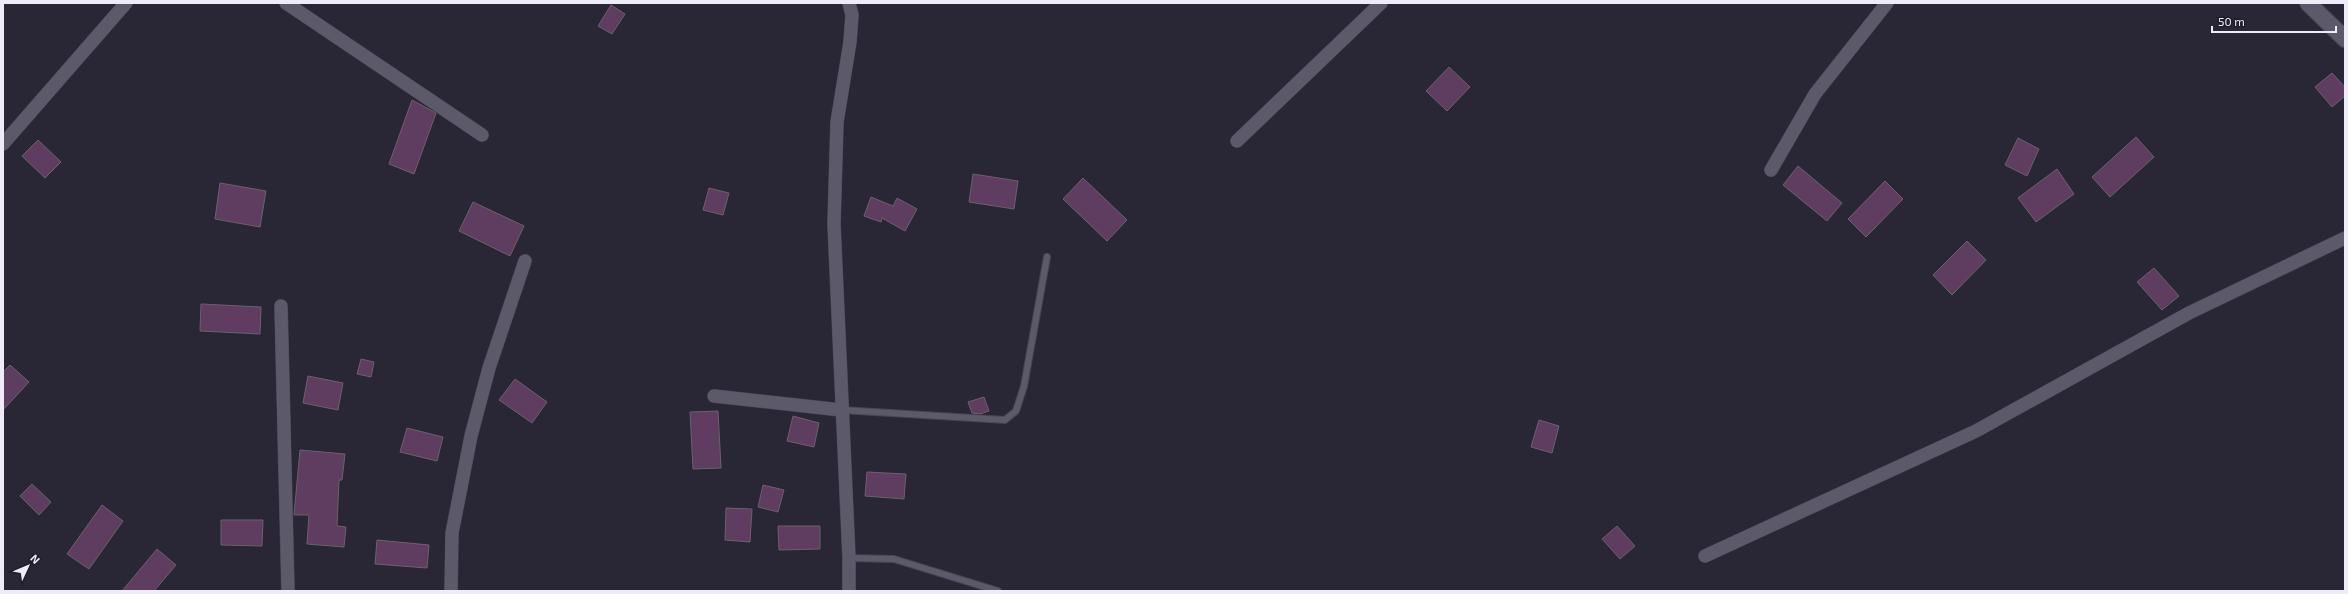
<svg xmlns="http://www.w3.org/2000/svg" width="2348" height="594" font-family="'Exo 2',sans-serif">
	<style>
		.building { fill: #5f3d60; stroke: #6d5f6d }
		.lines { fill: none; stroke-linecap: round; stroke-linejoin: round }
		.service-casing { stroke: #474551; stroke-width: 8 }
		.minor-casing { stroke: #474551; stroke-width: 14 }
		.tertiary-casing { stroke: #474551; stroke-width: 18 }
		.service { stroke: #5b596a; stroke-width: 6 }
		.minor { stroke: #5b596a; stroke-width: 13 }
		.tertiary { stroke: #5b596a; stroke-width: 16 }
	</style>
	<rect width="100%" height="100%" fill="#292736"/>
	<g class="building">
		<polygon points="611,5 625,14 612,34 598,26"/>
		<polygon points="1449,67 1470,87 1447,111 1426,91"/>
		<polygon points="2332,73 2345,87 2345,96 2332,107 2315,87"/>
		<polygon points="412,100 436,113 414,174 389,164"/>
		<polygon points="2136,137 2154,157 2110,197 2092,177"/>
		<polygon points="2018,138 2039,149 2027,176 2005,165"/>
		<polygon points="38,140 61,162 45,178 22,156"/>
		<polygon points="1798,166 1842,203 1827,221 1783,185"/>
		<polygon points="2057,169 2074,194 2036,222 2018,198"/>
		<polygon points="973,174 1018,181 1014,209 969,202"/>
		<polygon points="1083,178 1127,220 1107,241 1063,199"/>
		<polygon points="1885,181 1903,199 1866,237 1848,219"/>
		<polygon points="220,183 266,191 260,227 215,219"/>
		<polygon points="709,188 729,193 723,215 703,210"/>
		<polygon points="871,197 893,206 897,198 917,209 905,231 882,218 881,222 864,216"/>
		<polygon points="473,202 524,226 510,256 459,231"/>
		<polygon points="1967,241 1986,260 1952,295 1933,275"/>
		<polygon points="2154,268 2179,296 2162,310 2137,282"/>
		<polygon points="201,304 261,307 260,334 200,331"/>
		<polygon points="361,359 374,362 371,377 357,374"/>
		<polygon points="10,365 29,382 3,410 3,372"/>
		<polygon points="308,376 343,383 338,410 303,403"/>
		<polygon points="515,379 547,402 532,423 499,400"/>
		<polygon points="984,397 989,411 980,414 972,413 968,402"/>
		<polygon points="718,411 721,468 693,469 690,412"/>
		<polygon points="793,416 819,423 814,447 787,441"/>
		<polygon points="1539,420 1559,426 1552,453 1531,447"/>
		<polygon points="407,428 443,437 437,461 400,452"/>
		<polygon points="300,450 345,454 342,480 339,480 337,526 346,527 344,547 307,544 309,515 294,515"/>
		<polygon points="867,472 906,474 904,499 865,496"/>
		<polygon points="32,484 51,502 39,515 20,496"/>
		<polygon points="763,485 784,490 778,512 758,507"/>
		<polygon points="102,505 123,521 89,569 67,554"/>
		<polygon points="726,508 752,509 750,542 725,540"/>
		<polygon points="221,520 263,520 262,546 221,545"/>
		<polygon points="778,526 820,526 820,549 779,550"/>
		<polygon points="1617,526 1635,546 1620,559 1602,539"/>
		<polygon points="377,540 429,545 427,568 375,564"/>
		<polygon points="157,549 176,565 154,591 122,591"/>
	</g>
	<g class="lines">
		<defs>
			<g id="service">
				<polyline points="842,410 1005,420 1016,411 1024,386 1047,257"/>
				<polyline points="849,558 894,559 998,591"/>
			</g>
			<g id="minor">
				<polyline points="286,3 482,135"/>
				<polyline points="1237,141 1381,3"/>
				<polyline points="3,144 126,3"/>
				<polyline points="1771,170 1815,94 1887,3"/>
				<polyline points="281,306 288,591"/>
				<polyline points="714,396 841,410"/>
				<polyline points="1705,556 1976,431 2189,313 2345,238"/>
				<polyline points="451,591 452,533 471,436 489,368 525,261"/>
				<polyline points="849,591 849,558 834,224 837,122 850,42 852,15 849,3"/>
			</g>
			<polyline id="tertiary" points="2308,3 2345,39"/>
		</defs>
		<use href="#service" class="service-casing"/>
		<use href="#minor" class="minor-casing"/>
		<use href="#tertiary" class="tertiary-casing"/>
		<use href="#service" class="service"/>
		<use href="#minor" class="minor"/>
		<use href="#tertiary" class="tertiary"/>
	</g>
	<rect width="2348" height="594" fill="none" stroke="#eeedf7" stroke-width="8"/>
	<g transform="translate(28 566) rotate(46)" stroke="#201d2c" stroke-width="3" paint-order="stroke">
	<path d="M0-3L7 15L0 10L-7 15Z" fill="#eeedf7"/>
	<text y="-6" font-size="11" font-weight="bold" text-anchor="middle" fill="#eeedf7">N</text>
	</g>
	<path d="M2212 26v6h124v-6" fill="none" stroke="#eeedf7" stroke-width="2"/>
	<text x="2218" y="26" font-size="12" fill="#eeedf7" stroke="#201d2c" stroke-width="3" paint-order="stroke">50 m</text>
</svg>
